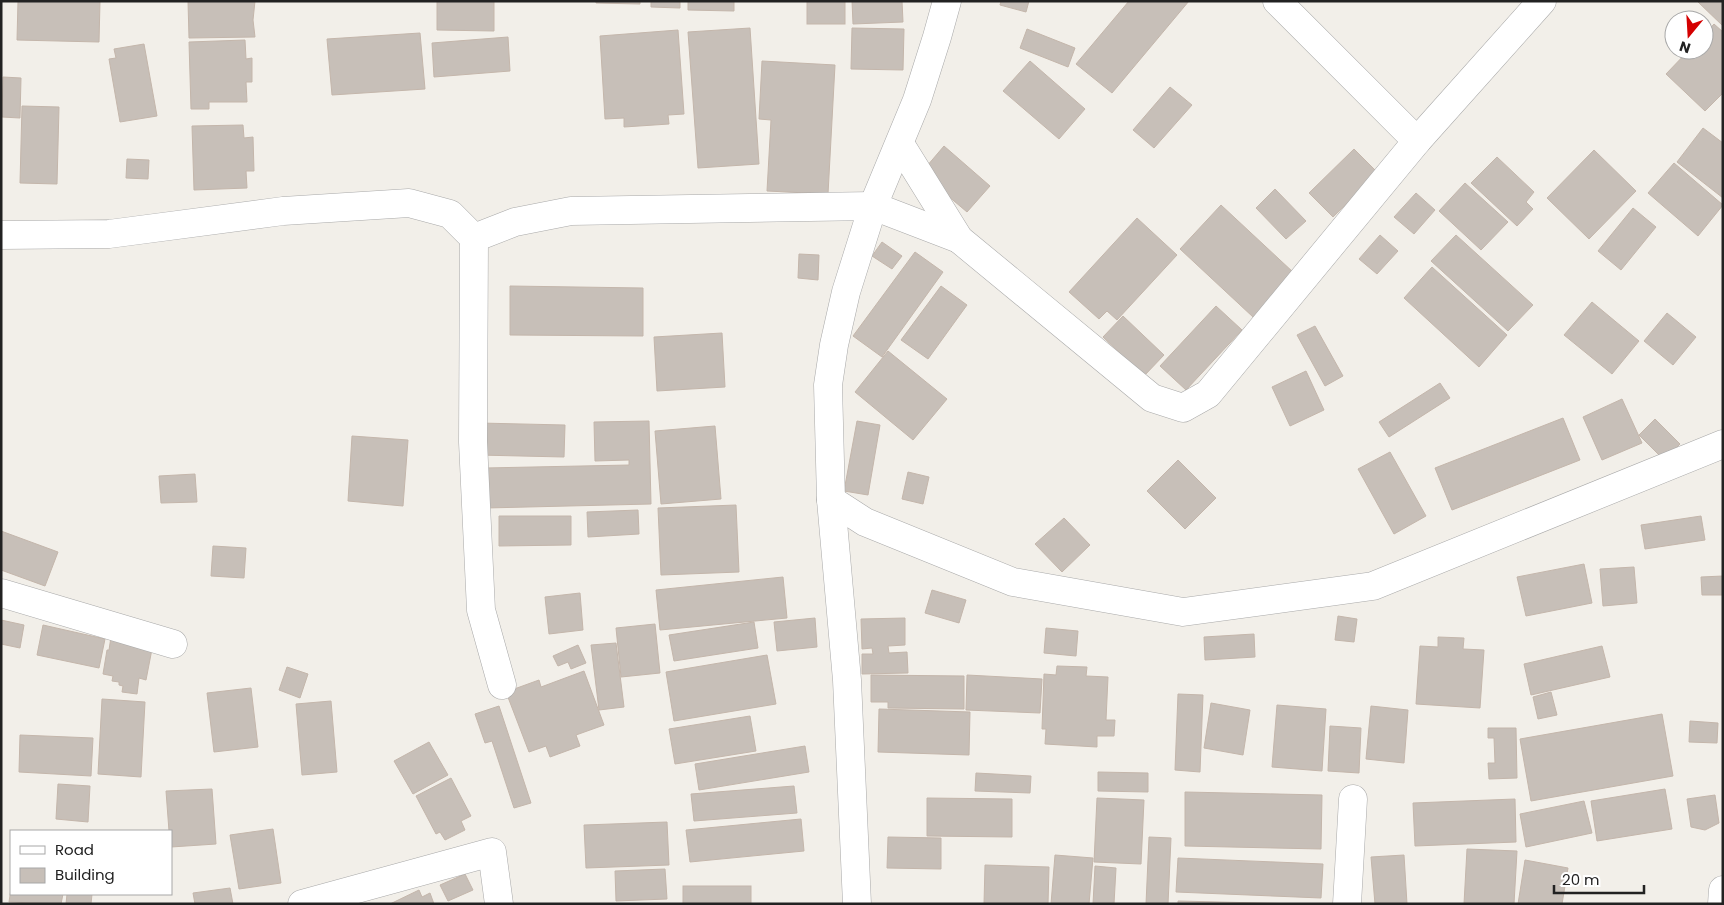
<svg xmlns="http://www.w3.org/2000/svg" width="1724" height="905" font-family="Poppins,sans-serif">
	<style>
		.building { fill: #c7bfb8; stroke: #c4b6ab }
		.lines { fill: none; stroke-linecap: round; stroke-linejoin: round }
		.minor-casing { stroke: #a9a9a9; stroke-width: 29 }
		.minor { stroke: #fff; stroke-width: 28 }
	</style>
	<rect width="100%" height="100%" fill="#f2efe9"/>
	<g class="building">
		<polygon points="18,1 100,1 99,42 17,40"/>
		<polygon points="188,1 255,1 253,20 255,37 189,38"/>
		<polygon points="437,1 494,1 494,31 437,30"/>
		<polygon points="596,1 640,1 640,4 596,3"/>
		<polygon points="651,1 680,1 680,8 651,7"/>
		<polygon points="688,1 734,1 734,11 688,10"/>
		<rect x="807" y="1" width="38" height="23"/>
		<polygon points="852,1 902,1 903,22 853,24"/>
		<polygon points="1001,1 1029,1 1026,12 1000,5"/>
		<polygon points="1129,1 1189,1 1112,93 1076,64"/>
		<polygon points="1699,1 1723,1 1723,26 1698,2"/>
		<polygon points="1714,24 1723,32 1723,93 1705,111 1666,74 1689,50 1704,50 1704,35"/>
		<polygon points="750,28 759,164 698,168 688,32"/>
		<polygon points="852,28 904,29 903,70 851,69"/>
		<polygon points="1027,29 1075,48 1068,67 1020,48"/>
		<polygon points="678,30 684,114 668,115 669,124 624,127 624,118 605,119 600,36"/>
		<polygon points="420,33 425,89 332,95 327,39"/>
		<polygon points="508,37 510,71 434,77 432,43"/>
		<polygon points="245,40 246,59 252,58 252,82 246,82 247,102 209,102 209,109 191,109 189,42"/>
		<polygon points="144,44 157,116 120,122 109,59 116,58 114,49"/>
		<polygon points="762,61 835,65 828,194 767,191 771,120 759,119"/>
		<polygon points="1030,61 1085,109 1059,139 1003,91"/>
		<polygon points="3,77 21,78 20,118 2,117"/>
		<polygon points="1170,87 1192,105 1154,148 1133,130"/>
		<polygon points="22,106 59,107 57,184 20,183"/>
		<polygon points="243,125 244,138 253,137 254,171 246,171 247,188 194,190 192,126"/>
		<polygon points="1703,128 1723,143 1723,198 1677,162"/>
		<polygon points="944,146 990,186 967,212 921,173"/>
		<polygon points="1354,149 1378,173 1333,217 1309,193"/>
		<polygon points="1594,150 1636,191 1589,239 1547,198"/>
		<polygon points="1497,157 1534,192 1526,202 1533,209 1517,226 1471,183"/>
		<polygon points="127,159 149,160 148,179 126,178"/>
		<polygon points="1674,163 1723,205 1698,236 1648,193"/>
		<polygon points="1465,183 1508,222 1481,250 1439,211"/>
		<polygon points="1275,189 1306,221 1286,239 1256,208"/>
		<polygon points="1416,193 1435,210 1414,234 1394,217"/>
		<polygon points="1221,205 1294,273 1253,317 1180,249"/>
		<polygon points="1633,208 1656,227 1621,270 1598,251"/>
		<polygon points="1137,218 1177,255 1117,320 1107,311 1099,319 1069,292"/>
		<polygon points="1380,235 1398,251 1377,274 1359,259"/>
		<polygon points="1456,235 1533,305 1508,331 1431,261"/>
		<polygon points="882,242 902,256 892,269 872,256"/>
		<polygon points="915,252 943,272 882,357 853,336"/>
		<polygon points="799,254 819,255 818,280 798,278"/>
		<polygon points="1432,267 1507,335 1479,367 1404,298"/>
		<polygon points="510,286 643,288 643,336 510,335"/>
		<polygon points="941,286 967,305 928,359 901,340"/>
		<polygon points="1592,302 1639,341 1612,374 1564,335"/>
		<polygon points="1216,306 1242,330 1186,390 1160,366"/>
		<polygon points="1667,313 1696,337 1673,365 1644,341"/>
		<polygon points="1123,316 1164,355 1144,376 1103,337"/>
		<polygon points="1315,326 1343,376 1325,386 1297,335"/>
		<polygon points="722,333 725,387 657,391 654,337"/>
		<polygon points="888,351 947,399 913,440 855,392"/>
		<polygon points="1306,371 1324,410 1290,426 1272,387"/>
		<polygon points="1440,383 1450,398 1389,437 1379,422"/>
		<polygon points="1622,399 1642,443 1602,460 1583,417"/>
		<polygon points="1563,418 1580,460 1452,510 1435,468"/>
		<polygon points="1655,419 1680,444 1664,460 1639,435"/>
		<polygon points="649,421 651,504 486,508 485,468 629,465 629,460 595,461 594,422"/>
		<polygon points="857,421 880,425 868,495 844,491"/>
		<polygon points="479,423 565,425 564,457 478,455"/>
		<polygon points="715,426 721,499 661,504 655,431"/>
		<polygon points="352,436 408,440 403,506 348,501"/>
		<polygon points="1390,452 1426,516 1394,534 1358,469"/>
		<polygon points="1178,460 1216,498 1185,529 1147,491"/>
		<polygon points="908,472 929,477 923,504 902,499"/>
		<polygon points="195,474 197,502 161,503 159,476"/>
		<polygon points="736,505 739,572 661,575 658,508"/>
		<polygon points="638,510 639,534 588,537 587,512"/>
		<polygon points="499,516 571,516 571,545 499,546"/>
		<polygon points="1701,516 1705,540 1645,549 1641,525"/>
		<polygon points="1064,518 1090,545 1062,572 1035,544"/>
		<polygon points="1,531 58,552 45,586 1,570"/>
		<polygon points="213,546 246,548 244,578 211,576"/>
		<polygon points="1584,564 1592,603 1526,616 1517,577"/>
		<polygon points="1634,567 1637,603 1603,606 1600,569"/>
		<polygon points="1723,576 1723,595 1702,595 1701,577"/>
		<polygon points="783,577 787,618 660,630 656,590"/>
		<polygon points="932,590 966,600 959,623 925,613"/>
		<polygon points="580,593 583,630 549,634 545,597"/>
		<polygon points="1338,616 1357,619 1354,642 1335,640"/>
		<polygon points="815,618 817,647 777,651 774,622"/>
		<polygon points="905,618 905,645 888,646 889,653 907,652 908,673 862,674 862,654 873,654 872,648 862,649 861,619"/>
		<polygon points="1,620 24,625 20,648 1,644"/>
		<polygon points="754,622 758,648 674,661 669,635"/>
		<polygon points="655,624 660,673 621,677 616,628"/>
		<polygon points="43,625 105,639 99,668 37,655"/>
		<polygon points="1046,628 1078,631 1076,656 1044,653"/>
		<polygon points="1254,634 1255,657 1205,660 1204,637"/>
		<polygon points="111,637 152,649 146,680 139,678 137,694 122,692 123,686 119,685 119,682 112,681 113,676 103,674 107,650 109,650"/>
		<polygon points="1438,637 1464,638 1463,649 1484,650 1480,708 1416,704 1420,646 1438,647"/>
		<polygon points="616,643 624,707 599,710 591,645"/>
		<polygon points="578,645 586,663 571,669 568,662 558,666 553,656"/>
		<polygon points="1602,646 1610,677 1531,695 1524,664"/>
		<polygon points="767,655 776,704 674,721 666,672"/>
		<polygon points="1057,666 1087,667 1086,676 1108,677 1106,720 1115,720 1114,736 1097,736 1097,747 1045,744 1046,729 1042,729 1044,674 1056,675"/>
		<polygon points="287,667 308,674 300,698 279,690"/>
		<polygon points="584,671 604,725 576,735 580,746 550,757 546,746 529,752 506,692 539,680 541,687"/>
		<polygon points="871,675 964,676 964,709 888,708 888,702 871,702"/>
		<polygon points="967,675 1042,679 1040,713 966,710"/>
		<polygon points="251,688 258,747 214,752 207,693"/>
		<polygon points="1551,692 1557,715 1538,719 1533,697"/>
		<polygon points="1178,694 1203,695 1200,772 1175,770"/>
		<polygon points="102,699 145,702 141,777 98,774"/>
		<polygon points="331,701 337,772 302,775 296,704"/>
		<polygon points="1211,703 1250,710 1243,755 1204,748"/>
		<polygon points="1277,705 1326,709 1322,771 1272,767"/>
		<polygon points="499,706 531,803 514,808 492,741 485,743 475,714"/>
		<polygon points="1371,706 1408,710 1404,763 1366,759"/>
		<polygon points="879,709 970,712 969,755 878,752"/>
		<polygon points="1662,714 1673,776 1531,801 1520,739"/>
		<polygon points="750,716 756,751 675,764 669,729"/>
		<polygon points="1690,721 1718,723 1717,743 1689,742"/>
		<polygon points="1330,726 1361,728 1359,773 1328,771"/>
		<polygon points="1488,728 1516,728 1517,778 1489,779 1488,763 1495,763 1494,738 1488,738"/>
		<polygon points="20,735 93,738 91,776 19,772"/>
		<polygon points="429,742 448,775 413,794 394,761"/>
		<polygon points="805,746 809,772 699,790 695,764"/>
		<polygon points="1098,772 1148,773 1148,792 1098,791"/>
		<polygon points="976,773 1031,776 1030,793 975,791"/>
		<polygon points="451,778 471,816 461,821 465,830 445,840 440,832 436,834 416,796"/>
		<polygon points="58,784 90,786 88,822 56,819"/>
		<polygon points="794,786 797,813 694,821 691,794"/>
		<polygon points="212,789 216,844 171,847 171,831 169,831 166,791"/>
		<polygon points="1665,789 1672,829 1597,841 1591,801"/>
		<polygon points="1185,792 1322,795 1321,849 1185,846"/>
		<polygon points="1715,795 1719,823 1705,830 1691,827 1687,799"/>
		<polygon points="927,798 1012,799 1012,837 927,836"/>
		<polygon points="1097,798 1144,800 1141,864 1094,862"/>
		<polygon points="1515,799 1516,842 1415,846 1413,803"/>
		<polygon points="1584,801 1592,833 1526,847 1520,814"/>
		<polygon points="801,819 804,851 690,862 686,830"/>
		<polygon points="667,822 669,865 586,868 584,825"/>
		<polygon points="273,829 281,883 239,889 230,835"/>
		<polygon points="888,837 941,838 941,869 887,868"/>
		<polygon points="1149,837 1171,838 1168,904 1146,904"/>
		<polygon points="1467,849 1517,851 1514,904 1464,904"/>
		<polygon points="1055,855 1093,858 1089,904 1051,904"/>
		<polygon points="1404,855 1407,904 1375,904 1371,857"/>
		<polygon points="1178,858 1323,864 1321,898 1176,892"/>
		<polygon points="1525,860 1568,868 1562,904 1518,904"/>
		<polygon points="985,865 1049,867 1048,904 984,904"/>
		<polygon points="1095,866 1116,868 1114,904 1093,904"/>
		<polygon points="665,869 667,899 616,901 615,871"/>
		<polygon points="465,874 473,890 448,901 440,885"/>
		<rect x="683" y="886" width="68" height="18"/>
		<polygon points="230,888 233,904 195,904 193,893"/>
		<polygon points="11,889 11,894 63,894 61,904 9,902"/>
		<polygon points="419,890 422,897 430,893 434,904 390,904"/>
		<polygon points="67,894 92,894 91,904 66,904"/>
		<polygon points="1178,901 1301,904 1178,904"/>
	</g>
	<g class="lines">
		<defs>
			<g id="minor">
				<polyline points="1277,1 1417,141"/>
				<polyline points="900,144 959,239 1152,398 1183,408 1208,394 1417,141 1542,1"/>
				<polyline points="1,235 109,234 283,211 409,203 450,214 474,238 515,222 571,211 873,206 959,239"/>
				<polyline points="474,238 473,442 481,610 502,685"/>
				<polyline points="831,500 865,522 1013,582 1183,612 1373,586 1723,444"/>
				<polyline points="1,593 173,644"/>
				<polyline points="302,904 492,852 499,904"/>
				<polyline points="857,904 847,680 831,500 828,385 834,345 846,292 873,206 917,100 937,37 947,1"/>
				<polyline points="1347,904 1353,799"/>
				<polyline points="1722,904 1723,890"/>
			</g>
		</defs>
		<use href="#minor" class="minor-casing"/>
		<use href="#minor" class="minor"/>
	</g>
	<rect width="1724" height="905" fill="none" stroke="#222222" stroke-width="5"/>
	<rect x="10" y="830" width="162" height="65" fill="#ffffff" stroke="#a7a7a7"/>
	<rect x="20" y="846" width="25" height="8" fill="#ffffff" stroke="#a7a7a7"/>
	<text x="55" y="855" font-size="15" fill="#222222">Road</text>
	<rect x="20" y="868" width="25" height="15" fill="#c7bfb8" stroke="#a7a7a7"/>
	<text x="55" y="880" font-size="15" fill="#222222">Building</text>
	<g transform="translate(1689 35) rotate(198)"><circle r="24" fill="#ffffff" stroke="#a7a7a7"/>
	<path d="M0-4L9 19L0 12L-9 19Z" fill="#d40000"/>
	<text y="-8" font-size="14" font-weight="bold" text-anchor="middle" fill="#222222">N</text>
	</g>
	<path d="M1554 885v8h90v-8" fill="none" stroke="#222222" stroke-width="2.5"/>
	<text x="1562" y="885" font-size="15" fill="#222222" stroke="#ffffff" stroke-width="4" paint-order="stroke">20 m</text>
</svg>
